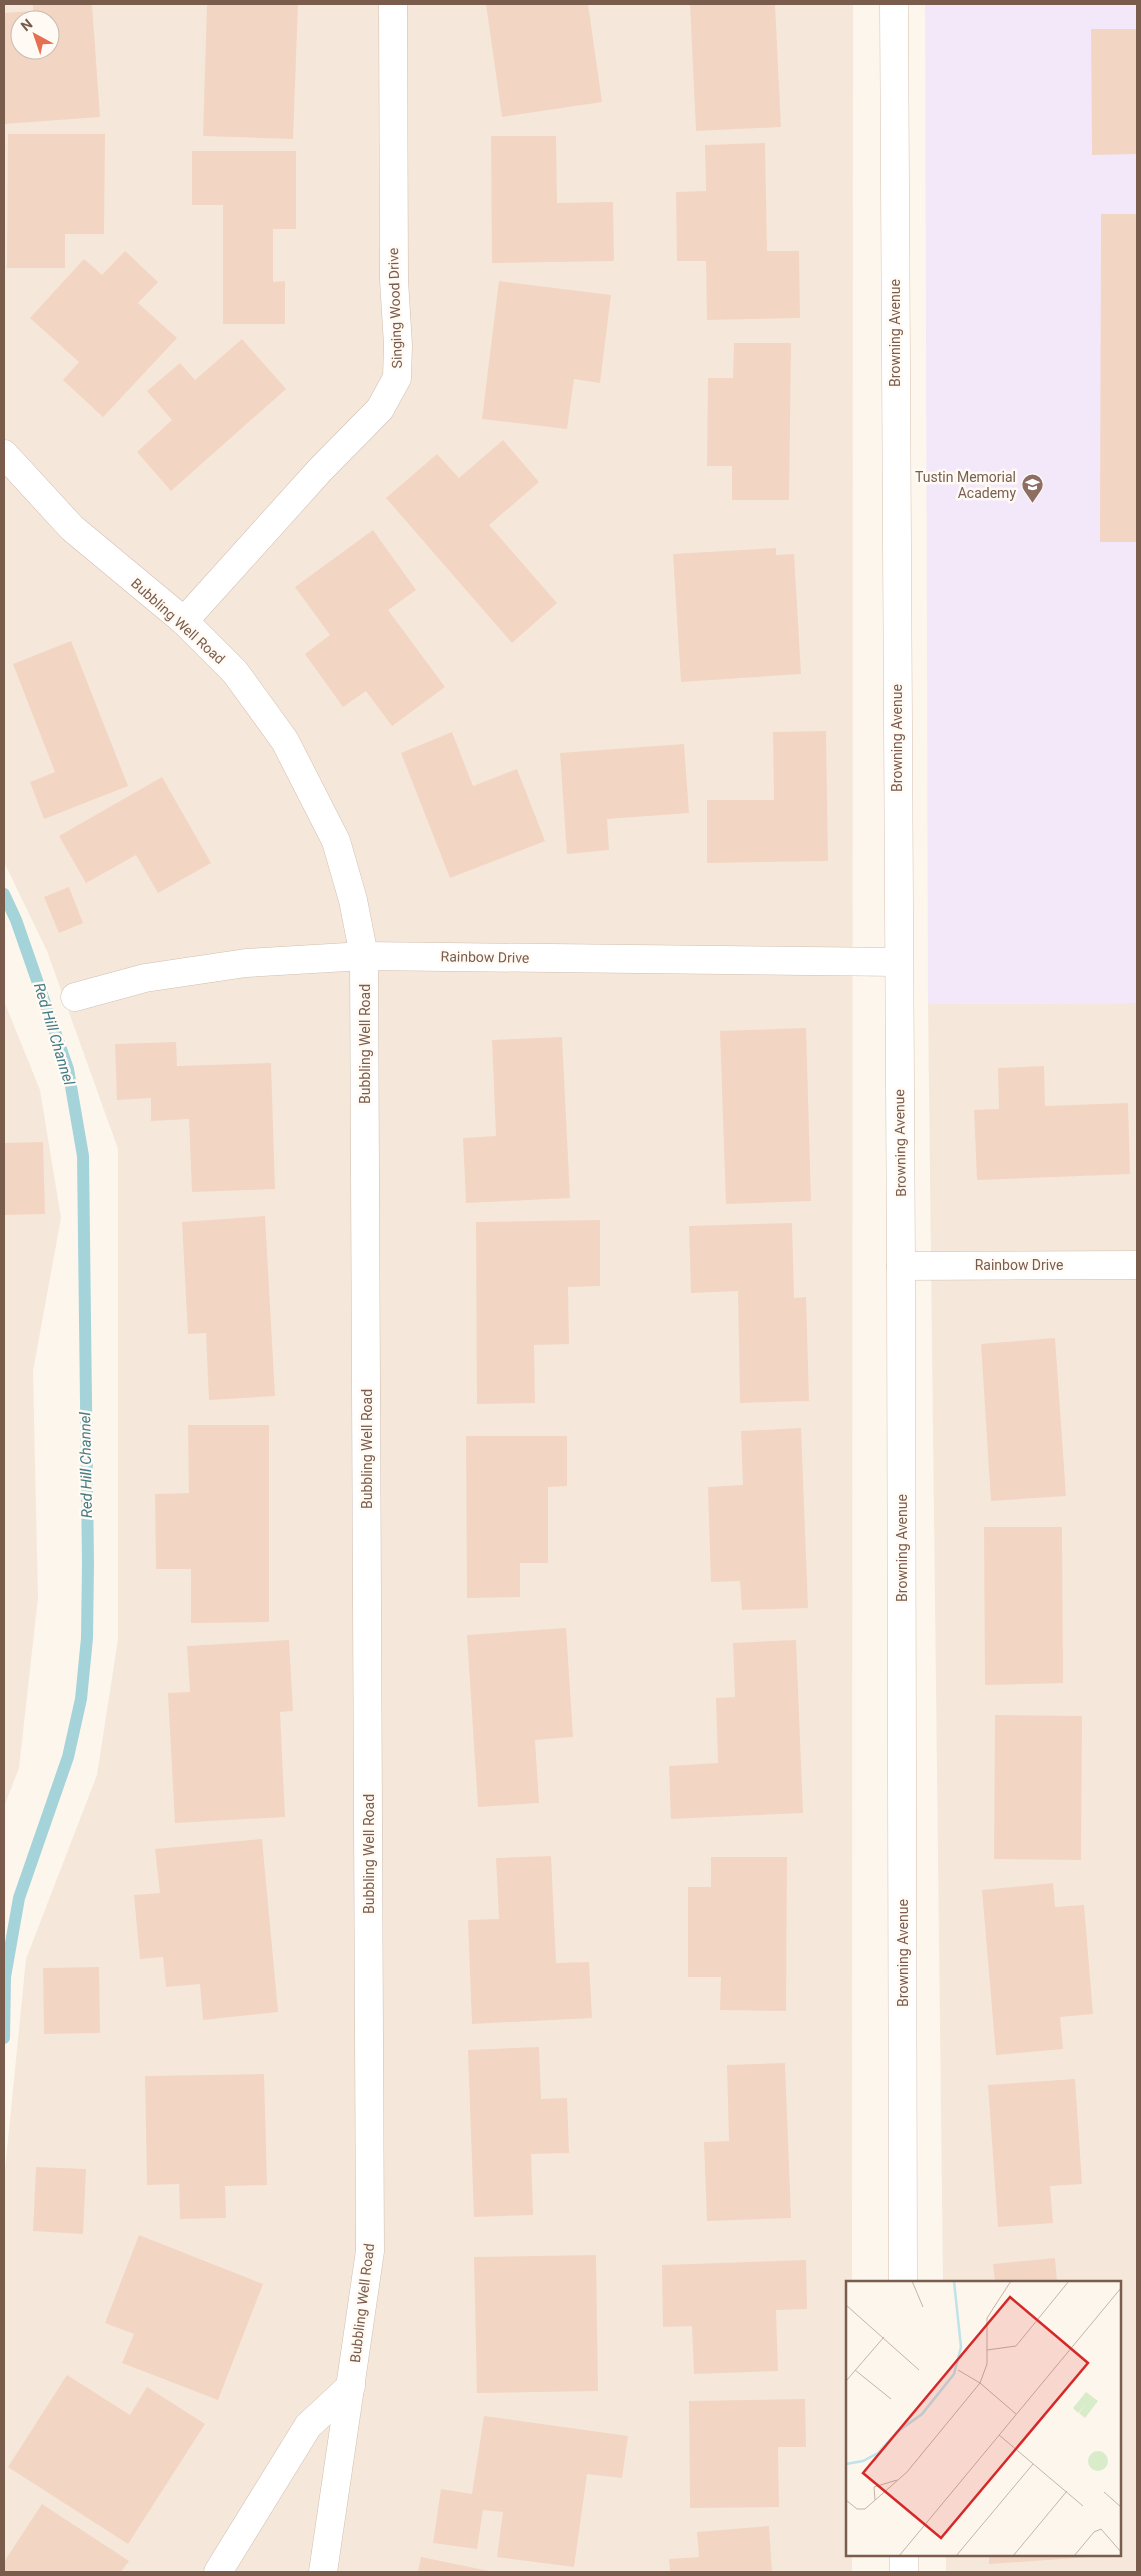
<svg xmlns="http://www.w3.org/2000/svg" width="1141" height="2576" font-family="Roboto,sans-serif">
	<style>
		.residential { fill: #f5e8da; fill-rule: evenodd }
		.education { fill: #f3e8fa }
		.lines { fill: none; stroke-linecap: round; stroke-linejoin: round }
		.stream { stroke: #a5d3da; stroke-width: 12 }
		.building { fill: #f3d5c3; fill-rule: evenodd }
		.street-casing { stroke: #d1beb0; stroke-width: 29 }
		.secondary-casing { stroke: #d6c0b0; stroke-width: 29 }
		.street { stroke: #fff; stroke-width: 28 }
		.secondary { stroke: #fff; stroke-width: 28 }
		.labels { text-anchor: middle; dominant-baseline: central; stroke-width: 5; stroke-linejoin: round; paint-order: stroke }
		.street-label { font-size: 14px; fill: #7a5c4d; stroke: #fffaf3 }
		.education-label { font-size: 14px; fill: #785e54; stroke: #fffaf3; text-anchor: end }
		.water-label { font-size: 15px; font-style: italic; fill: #437c86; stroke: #fffaf3 }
		.inset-river { fill: none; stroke: #bfe3e8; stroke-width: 2.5 }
		.inset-road { fill: none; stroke: #c5b3a7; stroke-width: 1 }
		.view { fill: #d62828; fill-opacity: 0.15; stroke: #d62828; stroke-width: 2.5 }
		.inset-edge { fill: none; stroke: #7a5c4d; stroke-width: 2.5 }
	</style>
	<rect width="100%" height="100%" fill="#fdf6ec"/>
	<g class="residential">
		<path d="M4,4H853L852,2282H847V2555H852V2572H4V2180L26,1959L97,1775L118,1639V1149L47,951L4,862ZM20,20H50V50H20Z"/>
		<polygon points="4,1001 40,1090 61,1218 33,1371 38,1598 19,1768 4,1807"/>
		<polygon points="1137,1003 1137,2572 946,2572 946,2555 1120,2555 1120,2282 943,2282 928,1004"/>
	</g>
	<polygon class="education" points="925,4 1137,4 1137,1003 928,1004"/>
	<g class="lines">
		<polyline class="stream" points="4,894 16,920 68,1069 83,1156 88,1564 87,1638 81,1699 68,1757 19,1898 5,1977 4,2038"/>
	</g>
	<g class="building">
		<path d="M33,4H92L100,117L4,124V13L33,11ZM20,20H50V50H20Z"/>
		<polygon points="207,4 298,4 293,139 203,136"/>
		<polygon points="486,4 588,4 602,102 502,117"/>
		<polygon points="690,4 775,4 781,127 696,131"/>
		<polygon points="1091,29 1137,29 1137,154 1092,155"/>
		<polygon points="8,134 105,134 104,234 65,234 65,268 7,268"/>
		<polygon points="491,136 556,136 557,203 613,202 614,261 492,263"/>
		<polygon points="765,143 767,251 799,251 800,318 707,320 706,261 677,261 676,192 706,191 705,145"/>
		<polygon points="192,151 296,151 296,229 273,229 273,282 285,281 285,324 223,324 223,205 192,205"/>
		<polygon points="1101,214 1137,214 1137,542 1100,542"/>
		<polygon points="125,251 158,282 138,303 177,338 103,417 63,380 79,362 30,318 84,259 102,275"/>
		<polygon points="499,281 611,295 600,383 574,379 567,429 482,419"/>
		<polygon points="242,339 286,389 171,491 137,452 172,420 147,391 180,363 195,380"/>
		<polygon points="734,343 791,343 789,500 732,500 732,466 707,466 708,378 733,378"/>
		<polygon points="503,440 539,482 489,525 557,603 512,643 386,498 437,454 459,478"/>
		<polygon points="373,530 416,590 388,610 445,687 392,726 366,691 343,707 305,654 330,635 295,587"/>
		<polygon points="776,548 776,555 794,554 801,674 681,682 673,554"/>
		<polygon points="71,641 128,786 44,819 30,782 55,772 13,664"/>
		<polygon points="826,731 828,861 707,863 707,800 774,800 773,732"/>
		<polygon points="452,732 473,786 517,769 545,841 450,878 401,753"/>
		<polygon points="684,744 689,813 607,819 609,850 567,854 560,753"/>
		<polygon points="162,777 211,863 158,893 136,855 86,883 59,836"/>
		<polygon points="69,887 83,923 59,933 44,897"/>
		<polygon points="806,1028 811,1201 726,1204 720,1031"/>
		<polygon points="562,1037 570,1198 466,1203 463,1138 496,1136 492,1040"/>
		<polygon points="176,1042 177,1066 271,1063 275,1189 192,1192 189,1119 151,1121 151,1098 117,1100 115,1044"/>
		<polygon points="1044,1066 1045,1106 1128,1103 1130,1174 977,1180 974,1110 999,1109 998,1068"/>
		<polygon points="43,1142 45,1214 4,1215 4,1143"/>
		<polygon points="265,1216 275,1396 209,1400 206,1333 188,1334 182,1222"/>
		<polygon points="600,1220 600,1286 568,1287 569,1344 534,1345 535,1403 477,1404 476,1222"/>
		<polygon points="792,1223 794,1298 806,1297 809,1401 740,1403 738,1291 691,1293 689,1226"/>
		<polygon points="1055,1338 1066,1496 991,1501 981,1344"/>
		<polygon points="188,1425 269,1425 269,1622 191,1623 191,1569 156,1569 155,1494 189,1493"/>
		<polygon points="801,1428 808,1608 742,1610 740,1581 711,1582 708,1487 743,1485 741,1431"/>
		<polygon points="466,1436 567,1436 567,1486 548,1487 548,1563 520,1563 520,1597 467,1598"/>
		<polygon points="984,1527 1062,1527 1063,1683 985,1685"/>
		<polygon points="566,1628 573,1737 535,1740 539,1803 478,1807 467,1635"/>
		<polygon points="289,1640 293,1711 280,1712 285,1817 175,1823 168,1693 190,1692 187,1646"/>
		<polygon points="796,1640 803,1813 671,1819 669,1766 718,1763 716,1698 735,1697 733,1643"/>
		<polygon points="995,1715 1082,1716 1081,1860 994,1859"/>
		<polygon points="262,1839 278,2012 203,2020 200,1984 166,1987 163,1957 140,1959 134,1895 160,1893 155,1849"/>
		<polygon points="551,1856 556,1963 589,1962 592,2018 472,2024 468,1920 499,1919 496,1858"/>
		<polygon points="711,1857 787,1857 786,2011 720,2010 721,1977 688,1977 688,1887 711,1887"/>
		<polygon points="1053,1883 1055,1907 1084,1905 1093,2014 1060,2017 1063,2049 996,2055 982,1890"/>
		<polygon points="99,1967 100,2033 44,2034 43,1968"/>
		<polygon points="539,2047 541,2099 567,2098 569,2153 531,2154 533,2215 474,2217 468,2050"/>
		<polygon points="785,2063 791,2218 707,2221 704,2142 729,2141 727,2065"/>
		<polygon points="264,2074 267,2185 225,2186 226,2218 180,2219 179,2184 147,2185 145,2076"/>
		<polygon points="1075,2079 1082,2184 1050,2186 1053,2223 998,2227 988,2085"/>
		<polygon points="36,2167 86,2169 83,2234 33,2231"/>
		<polygon points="139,2235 263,2284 218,2400 122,2363 134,2334 105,2323"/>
		<polygon points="596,2255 598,2391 477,2393 474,2257"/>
		<polygon points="1055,2258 1057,2282 995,2282 993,2264"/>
		<polygon points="806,2260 807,2309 776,2310 778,2371 694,2374 692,2326 663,2327 662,2265"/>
		<polygon points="67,2375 130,2415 147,2387 205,2424 128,2544 8,2467"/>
		<polygon points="805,2399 806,2447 778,2447 779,2507 690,2508 689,2401"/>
		<polygon points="484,2416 628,2436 622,2478 587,2474 574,2567 497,2557 503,2512 483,2510 477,2549 433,2543 441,2489 472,2494"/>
		<polygon points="42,2504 129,2561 121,2572 4,2572 4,2562"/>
		<polygon points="769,2526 772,2572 670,2572 669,2559 699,2557 697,2532"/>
		<polygon points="989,2555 1104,2555 1105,2556 989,2564"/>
		<polygon points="421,2557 489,2571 489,2572 418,2572"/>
	</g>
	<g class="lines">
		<defs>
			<g id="street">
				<polyline points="4,454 72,528 184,621 235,672 285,741 336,841 353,900 364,956 370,2251 323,2572"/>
				<polyline points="184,621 320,470 380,409 397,378 398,345 394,280 393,4"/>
				<polyline points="75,997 145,978 246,963 364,956 898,962"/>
				<polyline points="901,1266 1137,1265"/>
				<polyline points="218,2572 308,2426 351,2386"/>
			</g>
			<g id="secondary">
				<polyline points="894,4 901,1266 903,2282"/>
				<polyline points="904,2555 904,2572"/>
			</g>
		</defs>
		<use href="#street" class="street-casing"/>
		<use href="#secondary" class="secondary-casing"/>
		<use href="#street" class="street"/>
		<use href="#secondary" class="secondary"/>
	</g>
	<defs>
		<symbol id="school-pin" viewBox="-11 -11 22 30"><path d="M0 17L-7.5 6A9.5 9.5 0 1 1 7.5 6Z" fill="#8d6e63" stroke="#fffaf3"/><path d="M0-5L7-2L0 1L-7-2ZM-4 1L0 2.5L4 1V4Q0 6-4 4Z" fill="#fff"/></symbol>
	</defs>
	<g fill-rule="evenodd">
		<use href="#school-pin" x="1020" y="472" width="25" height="34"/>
	</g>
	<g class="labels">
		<g class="street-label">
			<text transform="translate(395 308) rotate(-92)">Singing Wood Drive</text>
			<text transform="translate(895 333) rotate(-90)">Browning Avenue</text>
			<text transform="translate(178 621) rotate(42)">Bubbling Well Road</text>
			<text transform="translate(897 738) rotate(-90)">Browning Avenue</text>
			<text transform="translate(485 957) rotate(1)">Rainbow Drive</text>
			<text transform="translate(365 1044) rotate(-90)">Bubbling Well Road</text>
			<text transform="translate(900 1143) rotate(-91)">Browning Avenue</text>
			<text x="1019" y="1265">Rainbow Drive</text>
			<text transform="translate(367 1449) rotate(-90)">Bubbling Well Road</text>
			<text transform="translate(902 1548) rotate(-90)">Browning Avenue</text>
			<text transform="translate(369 1854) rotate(-90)">Bubbling Well Road</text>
			<text transform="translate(903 1953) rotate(-90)">Browning Avenue</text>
			<text transform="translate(362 2303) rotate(-83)">Bubbling Well Road</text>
		</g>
		<g class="education-label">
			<text x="1016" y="477">Tustin Memorial<tspan x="1016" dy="16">Academy</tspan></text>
		</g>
		<g class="water-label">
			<text transform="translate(54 1034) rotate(73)">Red Hill Channel</text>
			<text transform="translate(86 1465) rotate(-91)">Red Hill Channel</text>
		</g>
	</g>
	<g transform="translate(846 2281)">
		<rect width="275" height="275" fill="#fdf6ec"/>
		<path d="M240,111L252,120L239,137L233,132L240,123L232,132L227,127ZM242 180a10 10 0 1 1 20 0a10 10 0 1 1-20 0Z" fill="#d8ecc9"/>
		<path class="inset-river" d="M0,183L17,180L32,172L51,151L76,133L108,93L115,66L108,0"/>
		<path class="inset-road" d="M66,0L77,26M0,24L73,89M141,69L170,65L223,0M9,89L45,118M112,89L134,102L170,133M0,100L38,56M153,154L237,225M258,211L275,226M0,219L11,228H19L61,191L134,102L141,83V37L165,0M29,219L28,206L51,199M53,275L275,7M110,275L187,183M167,275L221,210M228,275L248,251L255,248L275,271"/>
		<path class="view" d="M164,16L242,82L95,257L17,192Z"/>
		<rect width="275" height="275" class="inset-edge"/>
	</g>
	<rect width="1141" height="2576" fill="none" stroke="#7a5c4d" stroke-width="10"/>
	<g transform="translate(35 35) rotate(320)"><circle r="24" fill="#fffaf3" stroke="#cabbb1"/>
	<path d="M0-4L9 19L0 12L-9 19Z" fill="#e76f51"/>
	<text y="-8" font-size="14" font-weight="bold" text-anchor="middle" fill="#7a5c4d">N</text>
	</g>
</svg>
